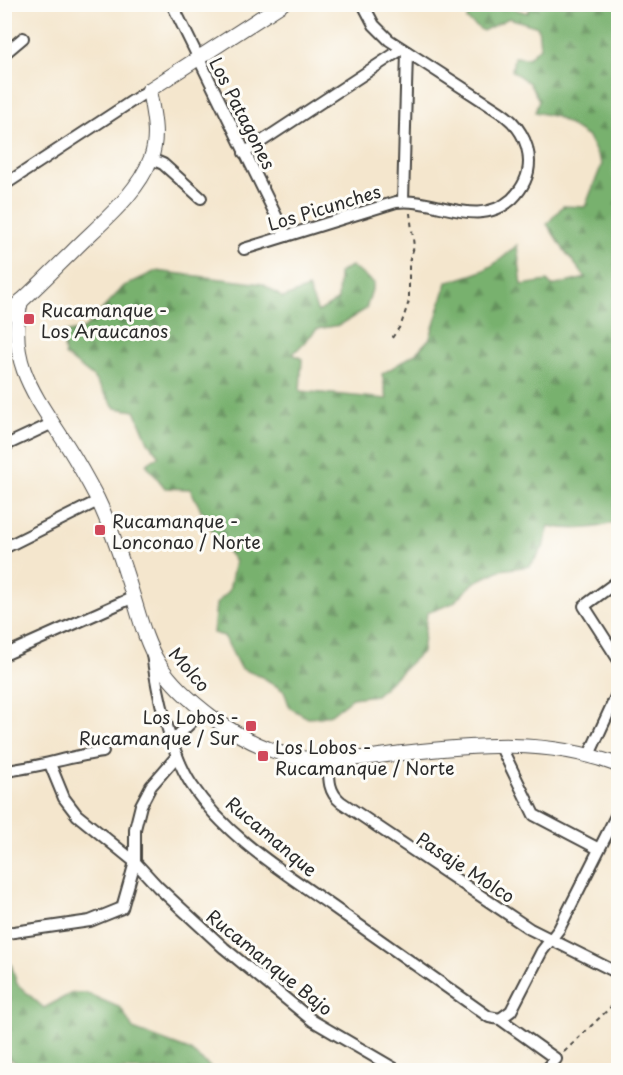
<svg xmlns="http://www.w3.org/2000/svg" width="623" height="1075" font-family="'Playpen Sans',sans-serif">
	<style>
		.forest { fill: url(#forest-firs); stroke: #526e4c; stroke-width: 1.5 }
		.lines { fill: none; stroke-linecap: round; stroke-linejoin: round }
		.minor-casing { stroke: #494743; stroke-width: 14 }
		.tertiary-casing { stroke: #494743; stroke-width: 16 }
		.path { stroke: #494743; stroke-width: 2; stroke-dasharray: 4.5 4.5; stroke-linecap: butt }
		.minor { stroke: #fff; stroke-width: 10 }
		.tertiary { stroke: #fff; stroke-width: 14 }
		.poi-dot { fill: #d1495b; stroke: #fdfcf7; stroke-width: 2 }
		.labels { text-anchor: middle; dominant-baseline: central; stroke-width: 6; stroke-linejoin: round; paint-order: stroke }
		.street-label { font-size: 18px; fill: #2b2b2b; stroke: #fdfcf7 }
		.poi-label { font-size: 18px; fill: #2b2b2b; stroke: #fdfcf7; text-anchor: start }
	</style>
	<defs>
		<pattern id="forest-firs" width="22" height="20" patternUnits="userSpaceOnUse" patternTransform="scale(1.5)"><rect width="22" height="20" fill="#78b16e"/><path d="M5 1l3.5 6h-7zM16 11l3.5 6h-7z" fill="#63905b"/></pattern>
	</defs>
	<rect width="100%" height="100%" fill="#fdfcf7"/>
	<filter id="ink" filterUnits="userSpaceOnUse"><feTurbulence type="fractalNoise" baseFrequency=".0167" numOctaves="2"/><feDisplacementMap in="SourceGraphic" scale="12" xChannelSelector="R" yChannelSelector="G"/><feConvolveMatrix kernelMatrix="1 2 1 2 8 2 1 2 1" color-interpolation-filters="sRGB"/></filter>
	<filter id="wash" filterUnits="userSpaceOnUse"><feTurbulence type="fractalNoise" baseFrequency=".008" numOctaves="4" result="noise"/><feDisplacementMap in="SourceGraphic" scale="24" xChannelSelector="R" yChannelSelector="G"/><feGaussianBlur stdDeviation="1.35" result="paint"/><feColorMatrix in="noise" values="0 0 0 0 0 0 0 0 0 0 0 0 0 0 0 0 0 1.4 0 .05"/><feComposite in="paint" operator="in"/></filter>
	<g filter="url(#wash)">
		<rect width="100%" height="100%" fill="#f4e6cd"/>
		<g class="forest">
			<path d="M471,4L502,5L528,13L530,5H618V521C598,529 571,531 549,526L543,548L530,566L500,570L475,582L453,603L427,613L422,652L376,695L352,698L331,714L321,717L308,718L290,708L284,691L264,678L240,668L224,636L213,633L216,604L229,591L235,561L215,536L190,489L165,488L146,464L159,456L148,442L135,411L115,408L93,377L65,355L63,333L84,329L124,286L156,271L263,284L283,298L308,288L318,312L338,300L339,273L351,266L374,283L366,309L340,325L317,329L293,354L302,359L300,391L387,399L382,374L415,354L430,338L447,282C481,273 491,270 517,245L522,285L547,281L552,286L586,278L564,250L547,224L563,206L585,207L602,164L588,137L557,117L535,112L539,100L529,83L512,71L514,57L528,58L540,47L538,27L509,18L483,31L467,20Z"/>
			<polygon points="5,964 11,964 17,984 44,1008 72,993 86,993 121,1008 133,1029 189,1050 214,1070 26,1070 5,1055"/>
		</g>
	</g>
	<g filter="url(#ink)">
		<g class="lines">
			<defs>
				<g id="minor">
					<polyline points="172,4 286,236"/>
					<polyline points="4,54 23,38"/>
					<polyline points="244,153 402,49"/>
					<polyline points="151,159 163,164 201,198"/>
					<polyline points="4,185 149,90"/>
					<polyline points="403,201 407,52"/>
					<path d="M244,249L396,202C435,197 477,230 512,199C522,189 529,176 529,162C529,141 517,123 500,112L389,40L374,25L363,4"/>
					<polyline points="4,446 53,423"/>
					<polyline points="4,548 98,501"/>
					<polyline points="618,581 584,606 618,659"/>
					<path d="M152,654C157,692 170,751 191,784C225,836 282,871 332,906C384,943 437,980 489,1017L500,1019L556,1059L546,1070"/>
					<polyline points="4,655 134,597"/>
					<polyline points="172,741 203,711"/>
					<polyline points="500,745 534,815 599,849"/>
					<polyline points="589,755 618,692"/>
					<path d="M329,760C329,776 327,791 341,802L530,929L618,973"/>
					<polyline points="50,764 64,798 77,815 135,862 158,887 224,948 313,1021 397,1070"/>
					<path d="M4,771C38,768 69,756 103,752"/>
					<polyline points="4,935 7,933 90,921 122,908 135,862 135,829 141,805 151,786 177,756"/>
					<polyline points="500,1019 511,1011 542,951 559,929 618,812"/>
					<polyline points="4,1065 8,1070"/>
				</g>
				<g id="tertiary">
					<path d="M21,301C6,363 37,398 68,447C78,463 88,481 97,498C112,529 123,563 133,596C140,619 146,643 159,664C172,685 193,703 213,718C238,736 269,752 299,758C334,763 369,757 403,753C476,745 548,738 618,765"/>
					<path d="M4,316C28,297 49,274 71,253C98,225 137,196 151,158C159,136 153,113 149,90L282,4"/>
				</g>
			</defs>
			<use href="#minor" class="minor-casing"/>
			<use href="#tertiary" class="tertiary-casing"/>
			<g class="path">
				<polyline points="392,338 401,325 409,301 409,262 414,247 410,213"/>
				<polyline points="564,1052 618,1000"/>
			</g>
			<use href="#minor" class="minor"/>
			<use href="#tertiary" class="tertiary"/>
		</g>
	</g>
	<g class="poi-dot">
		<rect x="23" y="313" width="12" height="12" rx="3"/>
		<rect x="94" y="524" width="12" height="12" rx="3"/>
		<rect x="245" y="720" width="12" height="12" rx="3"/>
		<rect x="257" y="750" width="12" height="12" rx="3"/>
	</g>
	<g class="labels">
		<g class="street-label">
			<text transform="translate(243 113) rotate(63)">Los Patagones</text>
			<text transform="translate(324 207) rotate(-17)">Los Picunches</text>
			<text transform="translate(190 669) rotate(49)">Molco</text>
			<text transform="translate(272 836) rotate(40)">Rucamanque</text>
			<text transform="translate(466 867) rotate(33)">Pasaje Molco</text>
			<text transform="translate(270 962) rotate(39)">Rucamanque Bajo</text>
		</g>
		<g class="poi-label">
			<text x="41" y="309">Rucamanque -<tspan x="41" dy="21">Los Araucanos</tspan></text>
			<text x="112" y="520">Rucamanque -<tspan x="112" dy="21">Lonconao / Norte</tspan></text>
			<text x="239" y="716" text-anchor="end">Los Lobos -<tspan x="239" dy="21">Rucamanque / Sur</tspan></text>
			<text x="275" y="746">Los Lobos -<tspan x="275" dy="21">Rucamanque / Norte</tspan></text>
		</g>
	</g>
	<rect width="623" height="1075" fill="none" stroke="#fdfcf7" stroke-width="24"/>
</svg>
